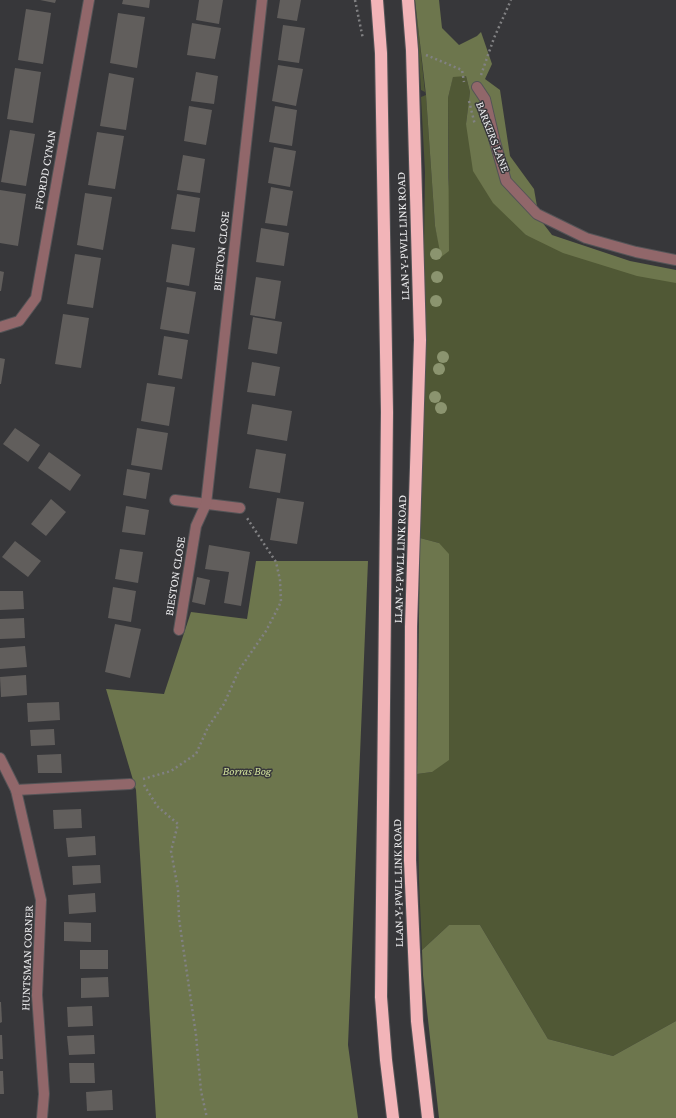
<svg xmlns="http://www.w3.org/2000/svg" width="676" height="1118" font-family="'Crimson Pro',serif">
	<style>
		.green { fill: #505835 }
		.forest { fill: #6d764d }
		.building { fill: #615e5c }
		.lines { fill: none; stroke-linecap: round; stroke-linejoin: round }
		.minor-casing { stroke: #545457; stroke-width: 12 }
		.highway-casing { stroke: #545457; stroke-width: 14 }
		.path { stroke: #818183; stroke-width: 2.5; stroke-dasharray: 2 3; stroke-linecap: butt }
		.minor { stroke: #91676a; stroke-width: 10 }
		.highway { stroke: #f2b4b8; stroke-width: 12 }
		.tree { fill: #8b946f }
		.labels { text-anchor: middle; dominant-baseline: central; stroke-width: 3; stroke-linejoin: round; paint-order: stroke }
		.street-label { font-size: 12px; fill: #ebebed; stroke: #37373a }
		.park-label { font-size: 12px; font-style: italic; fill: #d0e09b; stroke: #37373a }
	</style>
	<rect width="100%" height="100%" fill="#37373a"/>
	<g class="green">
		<polygon points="416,7 425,92 421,90"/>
		<polygon points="453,76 466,76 470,92 466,124 526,235 676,281 676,1021 613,1056 548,1039 480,925 449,925 422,950 419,880 417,774 432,772 439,543 420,538 425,172 421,97 426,95 435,226 442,256 449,178 448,98"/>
	</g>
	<g class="forest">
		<polygon points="415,0 439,0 442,28 459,45 477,36 481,32 492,64 485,79 500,90 510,156 534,189 539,218 552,235 630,261 676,270 676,283 637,276 563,253 526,235 493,203 473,171 466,124 470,92 466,76 453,77 448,98 449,251 441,257 435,226 426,95"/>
		<polygon points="420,538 439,543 449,554 449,760 432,772 417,774"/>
		<polygon points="256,561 368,561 348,1045 358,1118 156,1118 136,790 106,689 164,694 191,612 247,619"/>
		<polygon points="449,925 480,925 548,1039 613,1056 676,1021 676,1118 439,1118 423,975 422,950"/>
	</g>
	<g class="building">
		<polygon points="40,0 56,0 55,3"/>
		<polygon points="123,0 150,0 149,8 122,4"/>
		<polygon points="199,0 223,0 219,24 196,20"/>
		<polygon points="280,0 301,0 297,21 277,18"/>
		<polygon points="26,9 51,13 43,64 18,60"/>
		<polygon points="118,13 145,17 137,68 110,63"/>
		<polygon points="192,23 221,28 215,59 187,55"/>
		<polygon points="283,25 305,28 299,63 278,60"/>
		<polygon points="278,65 303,69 296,106 272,101"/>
		<polygon points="15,68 41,72 33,123 7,119"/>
		<polygon points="196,72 218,76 214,104 191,101"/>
		<polygon points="109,73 134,78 126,130 100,126"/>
		<polygon points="189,106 212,110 206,145 184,141"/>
		<polygon points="275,106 297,110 292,146 269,142"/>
		<polygon points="10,130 35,134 26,186 1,182"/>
		<polygon points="97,132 124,136 115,189 88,185"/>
		<polygon points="274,147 296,151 290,187 268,183"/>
		<polygon points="183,155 205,159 200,193 177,190"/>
		<polygon points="271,187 293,191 287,226 265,223"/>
		<polygon points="0,190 26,194 18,246 0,243"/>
		<polygon points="85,193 112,197 103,250 77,245"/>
		<polygon points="177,194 200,198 195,232 171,229"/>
		<polygon points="261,228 289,233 284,266 256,262"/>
		<polygon points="172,244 195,248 189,286 166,282"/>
		<polygon points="75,254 101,258 93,308 67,304"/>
		<polygon points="0,271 4,272 1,291 0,291"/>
		<polygon points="256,277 281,281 275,319 250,315"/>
		<polygon points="167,287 196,292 189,334 160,329"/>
		<polygon points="63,314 89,318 81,368 55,364"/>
		<polygon points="253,317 282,322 277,354 248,349"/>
		<polygon points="164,336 188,340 182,379 158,375"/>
		<polygon points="0,358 5,359 1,384 0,384"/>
		<polygon points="252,362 280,367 275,396 247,392"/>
		<polygon points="147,383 175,387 169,426 141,421"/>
		<polygon points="252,404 292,411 287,441 247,434"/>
		<polygon points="15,428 40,445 28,462 3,444"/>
		<polygon points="137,428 168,433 162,470 131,465"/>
		<polygon points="256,449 286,454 280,493 249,488"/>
		<polygon points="49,452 81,475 70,491 38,468"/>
		<polygon points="127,469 150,473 146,499 123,495"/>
		<polygon points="277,498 304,502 297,544 270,540"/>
		<polygon points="51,499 66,512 46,536 31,524"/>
		<polygon points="126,506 149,510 145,535 122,532"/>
		<polygon points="15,541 41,561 28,577 2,557"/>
		<polygon points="209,545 250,552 241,606 224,603 229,572 205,569"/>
		<polygon points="120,549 143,552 138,583 115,579"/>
		<polygon points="197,577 210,580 205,605 192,602"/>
		<polygon points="113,587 136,591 131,622 108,618"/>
		<polygon points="0,591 23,591 24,609 0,610"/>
		<polygon points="24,618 25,638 0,639 0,619"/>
		<polygon points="115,624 141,629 130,678 105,672"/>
		<polygon points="25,646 27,667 0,669 0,648"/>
		<polygon points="26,675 27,695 1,697 0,677"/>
		<polygon points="59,702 60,720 28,722 27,703"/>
		<polygon points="54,729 55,745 31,746 30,730"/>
		<polygon points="61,754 62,773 38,773 37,755"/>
		<polygon points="81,809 82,828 54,829 53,810"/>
		<polygon points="95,836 96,855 68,857 66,838"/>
		<polygon points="100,865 101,883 73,885 72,866"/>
		<polygon points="95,893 96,912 69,914 68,895"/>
		<polygon points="64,922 91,923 91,942 64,941"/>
		<rect x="80" y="950" width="28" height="19"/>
		<polygon points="108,977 109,997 81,998 81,978"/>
		<polygon points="0,1002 1,1002 2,1022 0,1023"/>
		<polygon points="92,1006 93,1026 68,1027 67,1007"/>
		<polygon points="0,1035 2,1035 3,1059 0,1059"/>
		<polygon points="94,1035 95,1054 69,1055 67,1036"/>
		<polygon points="69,1063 94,1063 95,1083 70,1083"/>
		<polygon points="0,1071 3,1071 4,1094 0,1094"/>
		<polygon points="112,1090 113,1110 87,1111 86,1092"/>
	</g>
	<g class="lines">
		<defs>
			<g id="minor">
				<polyline points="477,87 485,99 495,142 506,181 537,214 586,238 636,252 676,260"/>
				<polyline points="0,327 19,321 36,298 89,0"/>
				<polyline points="175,500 240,508"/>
				<polyline points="179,630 196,526 206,504 262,0"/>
				<polyline points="0,758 16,790 41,900 37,995 44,1094 42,1118"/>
				<polyline points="16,790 130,784"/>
			</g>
			<g id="highway">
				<polyline points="377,0 381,53 387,412 381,997 386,1060 393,1118"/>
				<polyline points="408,0 412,50 420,340 411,627 410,860 417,1021 428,1118"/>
			</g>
		</defs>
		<use href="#minor" class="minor-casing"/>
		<use href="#highway" class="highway-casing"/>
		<g class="path">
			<polyline points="355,0 363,39"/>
			<polyline points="426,55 462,70 464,82"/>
			<polyline points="481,75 494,38 511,0"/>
			<polyline points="469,101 475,125"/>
			<polyline points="143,779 171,771 196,754 208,727 224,704 239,670 266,631 281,602 280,580 276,562 247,518"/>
			<polyline points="144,785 157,806 178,824 171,851 178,889 179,919 196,1035 201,1091 207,1118"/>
		</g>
		<use href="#minor" class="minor"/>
		<use href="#highway" class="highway"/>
	</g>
	<g class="tree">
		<circle cx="436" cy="254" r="6"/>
		<circle cx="437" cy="277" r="6"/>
		<circle cx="436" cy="301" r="6"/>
		<circle cx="443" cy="357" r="6"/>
		<circle cx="439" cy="369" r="6"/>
		<circle cx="435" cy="397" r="6"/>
		<circle cx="441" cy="408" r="6"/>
	</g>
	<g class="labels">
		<g class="street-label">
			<text transform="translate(493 137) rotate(69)">BARKERS LANE</text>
			<text transform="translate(45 170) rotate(-80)">FFORDD CYNAN</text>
			<text transform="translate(403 236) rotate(-92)">LLAN-Y-PWLL LINK ROAD</text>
			<text transform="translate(221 251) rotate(-84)">BIESTON CLOSE</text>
			<text transform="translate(400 559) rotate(-88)">LLAN-Y-PWLL LINK ROAD</text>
			<text transform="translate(175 576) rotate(-81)">BIESTON CLOSE</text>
			<text transform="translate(398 883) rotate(-91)">LLAN-Y-PWLL LINK ROAD</text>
			<text transform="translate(27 958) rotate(-88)">HUNTSMAN CORNER</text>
		</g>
		<g class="park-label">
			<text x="247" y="771">Borras Bog</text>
		</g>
	</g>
</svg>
